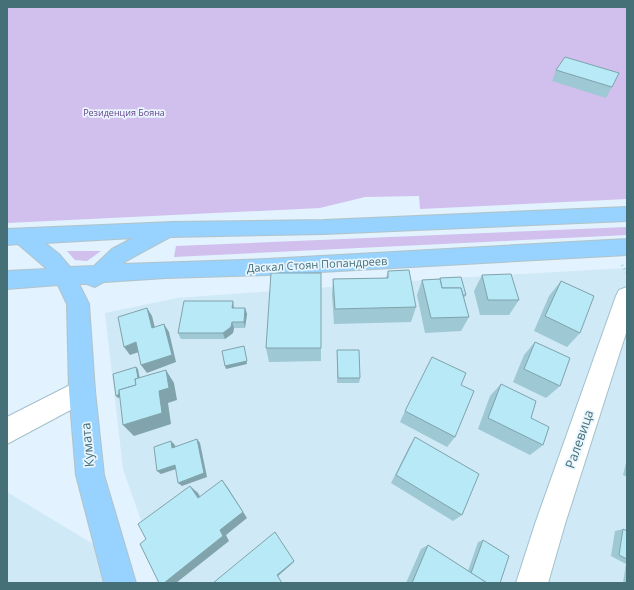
<svg xmlns="http://www.w3.org/2000/svg" width="634" height="590" font-family="'Open Sans',sans-serif">
	<style>
		.residential { fill: #cfe9f6 }
		.green { fill: #d1bfed }
		.lines { fill: none; stroke-linecap: round; stroke-linejoin: round }
		.minor-casing { stroke: #a2c1cb; stroke-width: 2 }
		.major-casing { stroke: #b1c3c6; stroke-width: 2 }
		.path { stroke: #9acedb; stroke-width: 2.5; stroke-dasharray: 1 3; stroke-linecap: butt }
		.minor { fill: #fff; fill-rule: evenodd }
		.major { fill: #98d2ff; fill-rule: evenodd }
		.wall { fill: #9dc8d4 }
		.shaded-wall { fill: #80a3ac }
		.building { fill: #b7e9f6; stroke: #80a3ac }
		.labels { text-anchor: middle; dominant-baseline: central; stroke-width: 3.5; stroke-linejoin: round; paint-order: stroke }
		.far-park-label { font-size: 9px; fill: #67428b; stroke: #eaf6ff }
		.street-label { font-size: 11px; fill: #467078; stroke: #eaf6ff }
		.near-street-label { font-size: 13px; fill: #467078; stroke: #eaf6ff }
	</style>
	<rect width="100%" height="100%" fill="#e2f2fe"/>
	<g class="residential">
		<polygon points="627,268 627,583 163,583 123,469 105,313 177,298 452,278"/>
		<polygon points="7,492 93,544 103,583 7,583"/>
	</g>
	<g class="green">
		<polygon points="7,7 627,7 627,199 420,209 419,196 365,197 320,208 7,223"/>
		<polygon points="627,227 627,235 174,257 176,246"/>
		<polygon points="67,251 101,251 87,261 75,260"/>
	</g>
	<g class="lines">
		<defs>
			<g id="minor">
				<polygon points="627,287 627,330 565,524 548,583 516,583 535,524 616,296 619,290"/>
				<polygon points="82,379 91,383 95,391 91,399 7,444 7,417"/>
			</g>
			<path id="major" d="M627,207V221L324,234L170,237L126,261L123,264L267,259L627,239V255L267,275L166,278L104,282L95,287L87,284H79L89,304L95,391L104,475L136,583H104L76,475L69,391L67,304L58,285L7,289V271L47,269L18,244L7,245V229L173,222L324,220ZM133,238L112,249L94,266L70,267L59,254L45,243Z"/>
		</defs>
		<use href="#minor" class="minor-casing"/>
		<use href="#major" class="major-casing"/>
		<polyline class="path" points="622,265 627,273"/>
		<use href="#minor" class="minor"/>
		<use href="#major" class="major"/>
	</g>
	<g class="wall">
		<polygon points="556,70 619,73 606,98 552,81"/>
		<polygon points="388,271 416,307 411,322 334,324 332,295 333,279 386,278"/>
		<polygon points="482,275 519,300 509,315 480,315 474,291"/>
		<polygon points="440,278 466,295 464,298 469,317 461,331 425,333 417,295 422,280 439,279"/>
		<polygon points="561,281 580,333 567,347 534,331 549,296"/>
		<polygon points="234,308 245,308 247,314 245,328 234,328 233,333 225,339 181,339 178,333"/>
		<polygon points="535,342 560,386 546,398 513,382 524,355"/>
		<polygon points="266,348 321,348 321,361 269,362"/>
		<polygon points="337,350 360,378 359,383 337,383"/>
		<polygon points="501,384 543,445 530,455 478,429 490,396"/>
		<polygon points="461,385 455,437 447,447 400,422 405,411"/>
		<polygon points="415,437 462,515 453,521 391,483 409,447"/>
		<polygon points="627,459 627,477 623,475"/>
		<polygon points="623,529 627,531 627,583 623,583 626,564 611,556 615,531"/>
		<polygon points="483,540 500,583 406,583 421,549 428,545 468,571 478,542"/>
	</g>
	<g class="shaded-wall">
		<polygon points="233,301 234,308 233,314 232,308"/>
		<polygon points="147,308 152,316 157,336 152,328"/>
		<polygon points="245,308 247,314 245,328 244,322"/>
		<polygon points="232,322 234,328 233,333 225,339 223,333"/>
		<polygon points="164,324 169,332 176,362 147,373 141,365"/>
		<polygon points="136,342 142,351 130,355 124,347"/>
		<polygon points="244,346 247,364 226,369 225,366"/>
		<polygon points="136,367 138,369 142,390 118,398 116,396"/>
		<polygon points="166,370 174,383 177,400 168,403 171,424 134,436 123,425 159,391"/>
		<polygon points="197,439 200,443 207,477 182,486 178,483"/>
		<polygon points="171,441 175,445 176,451 172,448"/>
		<polygon points="175,465 179,468 161,474 157,471"/>
		<polygon points="222,480 228,488 247,518 226,535 229,541 176,583 164,583 220,530"/>
		<polygon points="190,486 198,493 205,505 198,498"/>
		<polygon points="294,561 294,562 278,576 282,583 277,575"/>
	</g>
	<g class="building">
		<polygon points="565,57 619,73 612,87 556,70"/>
		<polygon points="409,270 416,307 335,309 333,279 388,278 388,271"/>
		<polygon points="271,273 321,273 321,348 266,348"/>
		<polygon points="511,274 519,300 488,300 482,275"/>
		<polygon points="461,277 466,295 463,295 461,288 442,288 440,278"/>
		<polygon points="440,279 442,288 461,288 469,317 431,318 422,280"/>
		<polygon points="561,281 594,296 580,333 545,316"/>
		<polygon points="184,301 233,301 232,308 245,308 244,322 232,322 231,327 223,333 178,333"/>
		<polygon points="147,308 152,328 164,324 172,355 141,365 136,342 124,347 118,317"/>
		<polygon points="535,342 570,358 560,386 524,369"/>
		<polygon points="244,346 247,361 225,366 222,351"/>
		<polygon points="337,350 359,350 360,378 338,378"/>
		<polygon points="432,357 466,373 461,385 474,391 455,437 405,411"/>
		<polygon points="136,367 138,378 135,379 136,385 119,390 119,394 116,396 113,374"/>
		<polygon points="166,370 169,388 159,391 162,413 123,425 119,390 136,385 135,379"/>
		<polygon points="501,384 536,401 531,418 549,427 543,445 488,418"/>
		<polygon points="415,437 479,474 462,515 396,475"/>
		<polygon points="197,439 204,473 178,483 175,465 157,471 154,447 171,441 172,448"/>
		<polygon points="222,480 243,512 220,530 223,536 164,583 159,583 140,544 146,539 138,524 190,486 198,498"/>
		<polygon points="623,529 627,531 627,559 619,555"/>
		<polygon points="275,532 294,561 277,575 282,583 213,583"/>
		<polygon points="483,540 509,556 500,583 487,583 471,573"/>
		<polygon points="428,545 487,583 412,583"/>
	</g>
	<g class="labels">
		<g class="far-park-label">
			<text x="124" y="112">Резиденция Бояна</text>
		</g>
		<g class="street-label">
			<text transform="translate(317 264) rotate(-3)">Даскал Стоян Попандреев</text>
		</g>
		<g class="near-street-label">
			<text transform="translate(579 439) rotate(-71)">Ралевица</text>
			<text transform="translate(87 445) rotate(-95)">Кумата</text>
		</g>
	</g>
	<rect width="634" height="590" fill="none" stroke="#467078" stroke-width="16"/>
</svg>
